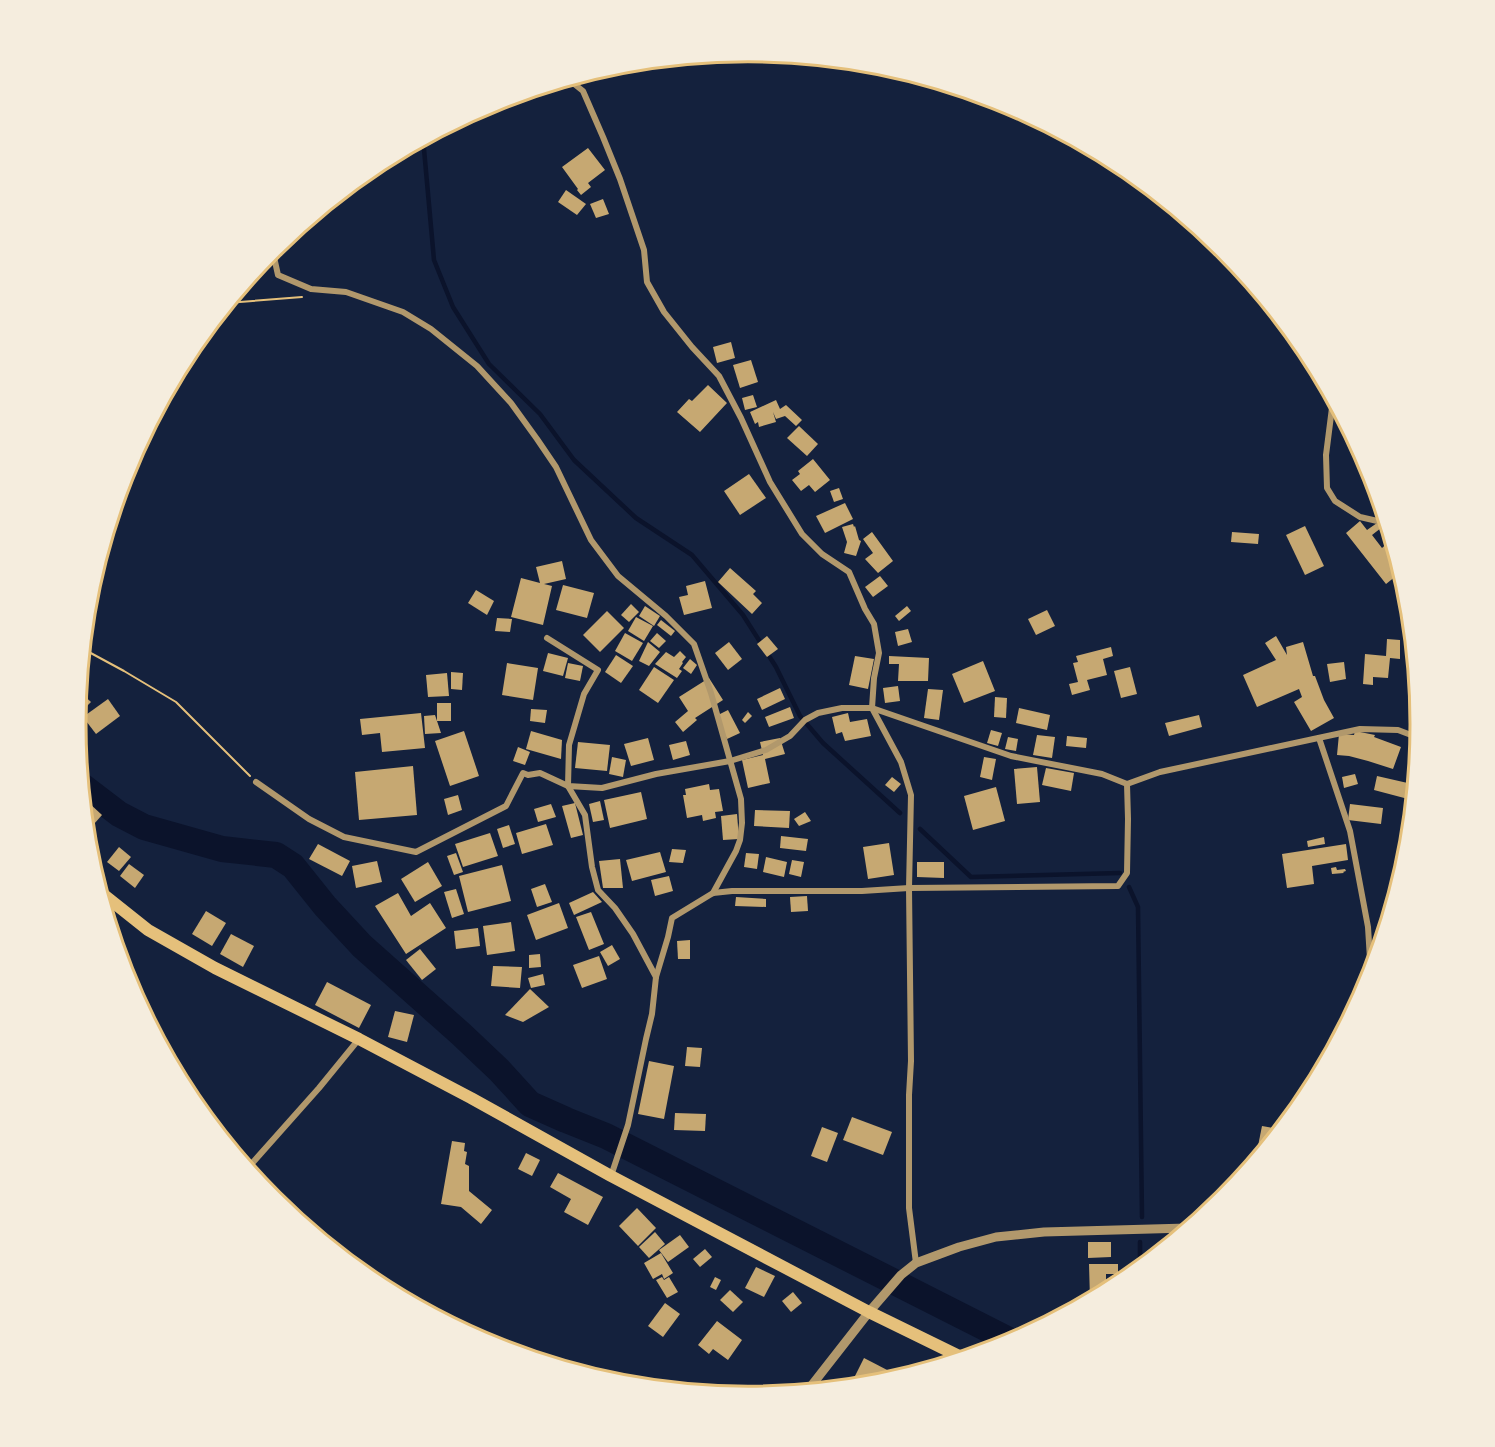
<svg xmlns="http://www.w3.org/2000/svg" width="1495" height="1447" font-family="Helvetica,sans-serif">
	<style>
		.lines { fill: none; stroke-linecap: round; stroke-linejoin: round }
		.stream { stroke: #0b132b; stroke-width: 4.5 }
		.river { stroke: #0b132b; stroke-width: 26 }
		.building { fill: #c6a872 }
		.path { stroke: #e5c07b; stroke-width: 2 }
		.minor { stroke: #b1986c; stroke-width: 6 }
		.tertiary { stroke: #b1986c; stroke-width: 9 }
		.primary { stroke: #e5c07b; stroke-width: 12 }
		.rim { fill: none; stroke: #e5c07b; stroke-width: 3 }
	</style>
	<rect width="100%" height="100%" fill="#14213d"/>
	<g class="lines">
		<g class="stream">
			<polyline points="423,138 434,260 453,307 489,364 540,414 574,460 636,518 692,555 743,615 776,667 800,716 823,743 900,813"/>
			<polyline points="920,829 971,877 1120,873"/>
			<polyline points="1129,887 1138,907 1142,1217"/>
			<polyline points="1140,1268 1140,1242"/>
		</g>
		<polyline class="river" points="81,785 119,814 144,827 222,849 276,855 293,866 325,906 362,946 461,1034 499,1070 530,1104 566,1120 606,1136 1011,1341"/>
	</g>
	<g class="building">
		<polygon points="588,148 605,170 588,183 591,187 581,195 577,190 578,189 562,167"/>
		<polygon points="566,190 586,204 577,215 558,202"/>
		<polygon points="603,199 609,214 596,218 590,204"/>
		<polygon points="731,342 735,358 717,363 713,347"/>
		<polygon points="751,360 758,382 740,388 733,365"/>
		<polygon points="708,385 727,403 700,432 677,412 689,399 692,401"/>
		<polygon points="753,395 757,407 745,410 742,398"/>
		<polygon points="776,400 780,409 786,405 802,420 796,426 785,416 776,419 773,412 776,422 759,427 758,422 755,424 750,412"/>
		<polygon points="799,426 818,444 807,456 787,438"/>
		<polygon points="813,459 830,480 815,492 809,485 801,491 792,480 800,474 798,471"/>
		<polygon points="749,474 766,498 740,515 724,491"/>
		<polygon points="839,488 843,499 834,502 830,491"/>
		<polygon points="845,503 853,519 825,533 816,516"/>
		<polygon points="1360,521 1367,530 1377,523 1381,528 1372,535 1382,548 1391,540 1401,572 1386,584 1346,533"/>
		<polygon points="853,524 854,527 855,526 859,540 861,541 856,556 844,553 847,542 842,527"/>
		<polygon points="1305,526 1324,566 1305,575 1286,535"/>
		<polygon points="872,532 893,561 878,573 865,559 873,553 863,539"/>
		<polygon points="1232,532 1259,534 1258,544 1231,542"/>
		<polygon points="562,561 566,579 544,584 552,586 543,625 511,617 521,578 540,583 536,567"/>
		<polygon points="730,568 756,591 753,594 762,603 752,614 718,582"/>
		<polygon points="880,576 888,586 873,597 865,587"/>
		<polygon points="705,581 712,608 684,615 679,597 688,595 686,586"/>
		<polygon points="563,585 594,593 587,618 556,610"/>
		<polygon points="476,590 494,601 487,615 468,603"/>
		<polygon points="631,604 639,612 629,622 621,615"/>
		<polygon points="645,606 660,616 654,626 639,616"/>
		<polygon points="907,606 911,611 899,621 895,616"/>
		<polygon points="1047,610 1055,626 1036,635 1028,619"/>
		<polygon points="607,611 624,628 600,652 583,635"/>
		<polygon points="636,617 653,626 644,641 628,631"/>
		<polygon points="497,618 512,619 510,632 495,631"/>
		<polygon points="661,620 675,631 671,636 657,625"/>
		<polygon points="908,629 912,642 898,646 895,632"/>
		<polygon points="625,633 643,643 632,661 615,651"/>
		<polygon points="657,633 666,641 659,648 650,641"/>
		<polygon points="767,636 778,649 767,657 757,644"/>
		<polygon points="1276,636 1287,655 1286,647 1303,642 1313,676 1315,676 1324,700 1334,718 1311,731 1294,702 1302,697 1299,689 1257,707 1243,675 1276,660 1265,643"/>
		<polygon points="1387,639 1400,640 1400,659 1390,658 1388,678 1373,677 1373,685 1363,684 1365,654 1386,656"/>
		<polygon points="648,642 660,652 649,666 639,661"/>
		<polygon points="729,642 742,659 728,670 715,653"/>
		<polygon points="1111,647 1113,656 1103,659 1107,675 1087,680 1090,690 1072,695 1069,684 1078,682 1073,663 1078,662 1076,656"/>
		<polygon points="680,651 686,657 682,662 683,663 679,669 682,671 677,678 655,664 666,652 674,657"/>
		<polygon points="548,653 568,658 563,676 543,671"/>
		<polygon points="616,655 633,666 621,683 605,672"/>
		<polygon points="855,656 874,659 868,689 849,685"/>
		<polygon points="889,656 929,658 928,681 898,681 899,664 889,664"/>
		<polygon points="690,659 697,665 691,674 683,668"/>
		<polygon points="983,661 995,691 964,703 952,674"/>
		<polygon points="1344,662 1346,679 1330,682 1327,664"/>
		<polygon points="507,663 538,668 533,700 502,695"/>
		<polygon points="568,663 583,666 580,681 565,678"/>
		<polygon points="654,667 674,680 658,703 639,690"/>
		<polygon points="1130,667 1137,694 1121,698 1114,671"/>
		<polygon points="451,672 463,673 462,690 451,689"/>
		<polygon points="447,673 449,696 428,697 426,675"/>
		<polygon points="709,678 723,700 695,718 697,720 683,732 675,722 688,711 679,697"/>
		<polygon points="898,686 900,701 885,703 883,688"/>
		<polygon points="780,688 785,699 762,710 757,699"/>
		<polygon points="928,689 943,690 939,720 924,718"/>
		<polygon points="78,690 91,702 81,712 76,708"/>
		<polygon points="995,697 1007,698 1006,718 994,717"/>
		<polygon points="108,699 120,716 96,734 83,717"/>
		<rect x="437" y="703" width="14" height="18"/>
		<polygon points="790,707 794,718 769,727 765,717"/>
		<polygon points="1019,708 1050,715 1047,730 1016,723"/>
		<polygon points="531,709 547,710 545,723 530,721"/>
		<polygon points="728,710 740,733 727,739 716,716"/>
		<polygon points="748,712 752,716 745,723 742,720"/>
		<polygon points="421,713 425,748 382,752 380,733 362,735 360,719"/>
		<polygon points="848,713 850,722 867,719 871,736 845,741 842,732 836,734 832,717"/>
		<polygon points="435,715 441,733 425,734 424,716"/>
		<polygon points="1199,715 1202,727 1169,736 1165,723"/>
		<polygon points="991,730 1002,733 998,746 987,743"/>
		<polygon points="464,731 479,776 450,786 435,741"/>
		<polygon points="531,731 562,740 561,759 526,749"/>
		<polygon points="1355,731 1375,735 1374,737 1401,747 1393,769 1368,761 1349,756 1337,755 1339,734 1354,735"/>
		<polygon points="1037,735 1055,737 1052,758 1033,755"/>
		<polygon points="1067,736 1087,738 1086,748 1066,746"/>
		<polygon points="1008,737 1018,739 1016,751 1005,749"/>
		<polygon points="648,738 654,760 631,766 624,744"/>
		<polygon points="780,738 785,754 765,759 770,783 748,788 742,760 763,755 760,742"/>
		<polygon points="686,741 690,755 673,760 669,745"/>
		<polygon points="578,742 610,745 607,771 575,768"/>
		<polygon points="518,747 530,752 525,765 513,761"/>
		<polygon points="612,757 626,760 623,777 609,774"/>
		<polygon points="984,757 996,759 992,780 980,777"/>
		<polygon points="413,766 417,815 359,820 355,772"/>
		<polygon points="1037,767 1040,802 1017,804 1014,769"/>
		<polygon points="1046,768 1074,773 1071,791 1042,785"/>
		<polygon points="1355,774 1358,784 1344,788 1342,777"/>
		<polygon points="1377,776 1412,784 1408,799 1374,790"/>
		<polygon points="892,777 901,784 894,792 885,785"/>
		<polygon points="709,784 710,790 719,789 723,811 715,812 716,818 703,821 702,815 687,818 683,795 686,795 685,789"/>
		<polygon points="996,787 1005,821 973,830 964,796"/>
		<polygon points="641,792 647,819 610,828 604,800"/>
		<polygon points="458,795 462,810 448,815 444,799"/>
		<polygon points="600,801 604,820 593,822 589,804"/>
		<polygon points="89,803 102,815 94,824 84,815 83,809"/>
		<polygon points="575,803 583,835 571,838 562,806"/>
		<polygon points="551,804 556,817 538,822 534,809"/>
		<polygon points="1350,804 1383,808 1381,824 1348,820"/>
		<polygon points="755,810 790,811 789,828 754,826"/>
		<polygon points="805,812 811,821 799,826 794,819"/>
		<polygon points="737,814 739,839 723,840 721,816"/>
		<polygon points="546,824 553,845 522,854 516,833"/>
		<polygon points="509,825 515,844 503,848 497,829"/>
		<polygon points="490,833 498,856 463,867 455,844"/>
		<polygon points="781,836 808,839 806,851 780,848"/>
		<polygon points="1324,837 1325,844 1308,847 1307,841"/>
		<polygon points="889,843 894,875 868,879 863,847"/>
		<polygon points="318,844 350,861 342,876 309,859"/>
		<polygon points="1346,844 1348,860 1312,866 1314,884 1287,888 1282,854"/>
		<polygon points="119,847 131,857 119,871 107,862"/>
		<polygon points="672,849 686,850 683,863 669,862"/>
		<polygon points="660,852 666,872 632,881 626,860"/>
		<polygon points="456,853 463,872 454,875 447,856"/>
		<polygon points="746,853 759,854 757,869 744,867"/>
		<polygon points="766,857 787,862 784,877 763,872"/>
		<polygon points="620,859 623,888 603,888 599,861"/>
		<polygon points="792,860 804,862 801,877 789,874"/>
		<polygon points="377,861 382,882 356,888 352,866"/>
		<polygon points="428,862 442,886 415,902 401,879"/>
		<polygon points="917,862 944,862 944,878 917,877"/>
		<polygon points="129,864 144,875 135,888 120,876"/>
		<polygon points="502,865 511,901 468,912 459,876"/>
		<polygon points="1336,867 1337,870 1345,869 1346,871 1343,872 1344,873 1332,874 1331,868"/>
		<polygon points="669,876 673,891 655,896 651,880"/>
		<polygon points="545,884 552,902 537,907 531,889"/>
		<polygon points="456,889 464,914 452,918 444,892"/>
		<polygon points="593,892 602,902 574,915 569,903"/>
		<polygon points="398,893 411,916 430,903 446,928 406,954 375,906"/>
		<polygon points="807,896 808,911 791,912 790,897"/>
		<polygon points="736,897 766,899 766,907 735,906"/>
		<polygon points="559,903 568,928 536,940 527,915"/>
		<polygon points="206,911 226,923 212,946 192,934"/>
		<polygon points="591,912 604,944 589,950 576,917"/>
		<polygon points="511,922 515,951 487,955 483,926"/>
		<polygon points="478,928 480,946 456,949 454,931"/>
		<polygon points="231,934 254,946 243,967 220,954"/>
		<polygon points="690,940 690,959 678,959 677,941"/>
		<polygon points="612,945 620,959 608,966 600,952"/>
		<polygon points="420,949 436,969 422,980 406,960"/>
		<polygon points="540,954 541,967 529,968 529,955"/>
		<polygon points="599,956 607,979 582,988 573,965"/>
		<polygon points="493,966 522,967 520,988 491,986"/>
		<polygon points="543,974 545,985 531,988 528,978"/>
		<polygon points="327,982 371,1005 359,1028 315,1005"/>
		<polygon points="530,989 549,1007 523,1022 505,1015"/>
		<polygon points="395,1011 414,1015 407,1042 388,1037"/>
		<polygon points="687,1047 702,1048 700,1067 685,1066"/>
		<polygon points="649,1061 674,1066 664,1119 638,1114"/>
		<polygon points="675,1113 706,1114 705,1131 674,1130"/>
		<polygon points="852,1117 892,1132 883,1155 843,1140"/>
		<polygon points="1262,1126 1280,1129 1266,1147 1258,1146"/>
		<polygon points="822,1127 838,1133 827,1162 811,1156"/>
		<polygon points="452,1141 465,1143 464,1151 467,1152 465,1164 469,1166 469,1191 492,1210 481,1224 461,1207 441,1204"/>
		<polygon points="526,1153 540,1160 532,1176 518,1169"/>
		<polygon points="558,1173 603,1197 588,1225 564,1212 571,1199 550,1187"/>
		<polygon points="637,1208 656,1228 638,1246 619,1226"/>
		<polygon points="655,1232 665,1244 649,1258 639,1247"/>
		<polygon points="680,1235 689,1247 668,1262 659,1250"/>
		<polygon points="1088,1242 1111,1242 1111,1257 1088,1258"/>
		<polygon points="705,1249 712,1257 700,1267 693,1259"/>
		<polygon points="661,1253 673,1273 664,1279 662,1274 653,1279 644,1263"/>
		<polygon points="1089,1264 1118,1264 1118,1274 1106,1274 1106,1285 1112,1285 1112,1287 1090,1299"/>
		<polygon points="756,1267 775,1276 764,1297 745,1288"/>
		<polygon points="662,1277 664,1280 669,1277 678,1292 667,1298 656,1280"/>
		<polygon points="715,1277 721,1280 716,1290 710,1287"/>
		<polygon points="730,1290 743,1302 733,1312 720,1300"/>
		<polygon points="793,1292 802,1303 791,1312 782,1301"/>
		<polygon points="665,1303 680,1314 663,1337 648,1326"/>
		<polygon points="717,1321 742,1340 728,1360 713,1349 709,1354 698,1345"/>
		<polygon points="864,1358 893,1373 889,1380 878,1383 850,1386"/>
	</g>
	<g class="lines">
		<g class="path">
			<polyline points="227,303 302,297"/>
			<polyline points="83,647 87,651 124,671 176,702 250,776"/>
		</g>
		<g class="minor">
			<polyline points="568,79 583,91 603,137 620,179 644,250 647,282 664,312 692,347 719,376 741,418 770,482 802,534 822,554 849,572 865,609 874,624 879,653 874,678 872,708 901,762 911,795 909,888 911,1061 909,1095 909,1208 916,1263"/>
			<polyline points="272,248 278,275 311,289 346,292 403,312 431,329 477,366 511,403 537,439 556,467 591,540 618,576 666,616 694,644 711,693 741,799 742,823 740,840 736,851 713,893"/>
			<polyline points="1333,400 1326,455 1327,488 1335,501 1360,517 1386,523"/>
			<polyline points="547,638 598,670 584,694 569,745 568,786 585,815 592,867 598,890 615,908 633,934 656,977"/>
			<polyline points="1417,737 1419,718"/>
			<polyline points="1319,738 1350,831 1368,927 1371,975"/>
			<polyline points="256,782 309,819 344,837 416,852 506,806 523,773 528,775 540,773 568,786 602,788 656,774 730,761 766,750 790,736 805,720 818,713 842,708 872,708 1011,756 1102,774 1127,784 1160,772 1360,729 1398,730 1419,738"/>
			<polyline points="247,1169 319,1088 359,1039"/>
			<polyline points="611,1176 628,1125 646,1039 652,1014 656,977 668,937 672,918 713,893 732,891 862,891 909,888 1118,886 1127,873 1128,819 1127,784"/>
		</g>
		<polyline class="tertiary" points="808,1390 869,1312 901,1275 916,1263 959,1247 996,1237 1044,1232 1187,1228"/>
		<polyline class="primary" points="99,891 148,930 215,968 359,1039 471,1098 611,1176 869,1312 963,1358"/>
	</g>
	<path d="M0 0H1495V1447H0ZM86 724a662 662 0 1 1 1324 0a662 662 0 1 1-1324 0Z" fill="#f5edde" fill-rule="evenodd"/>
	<path class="rim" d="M86 724a662 662 0 1 1 1324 0a662 662 0 1 1-1324 0Z"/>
</svg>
